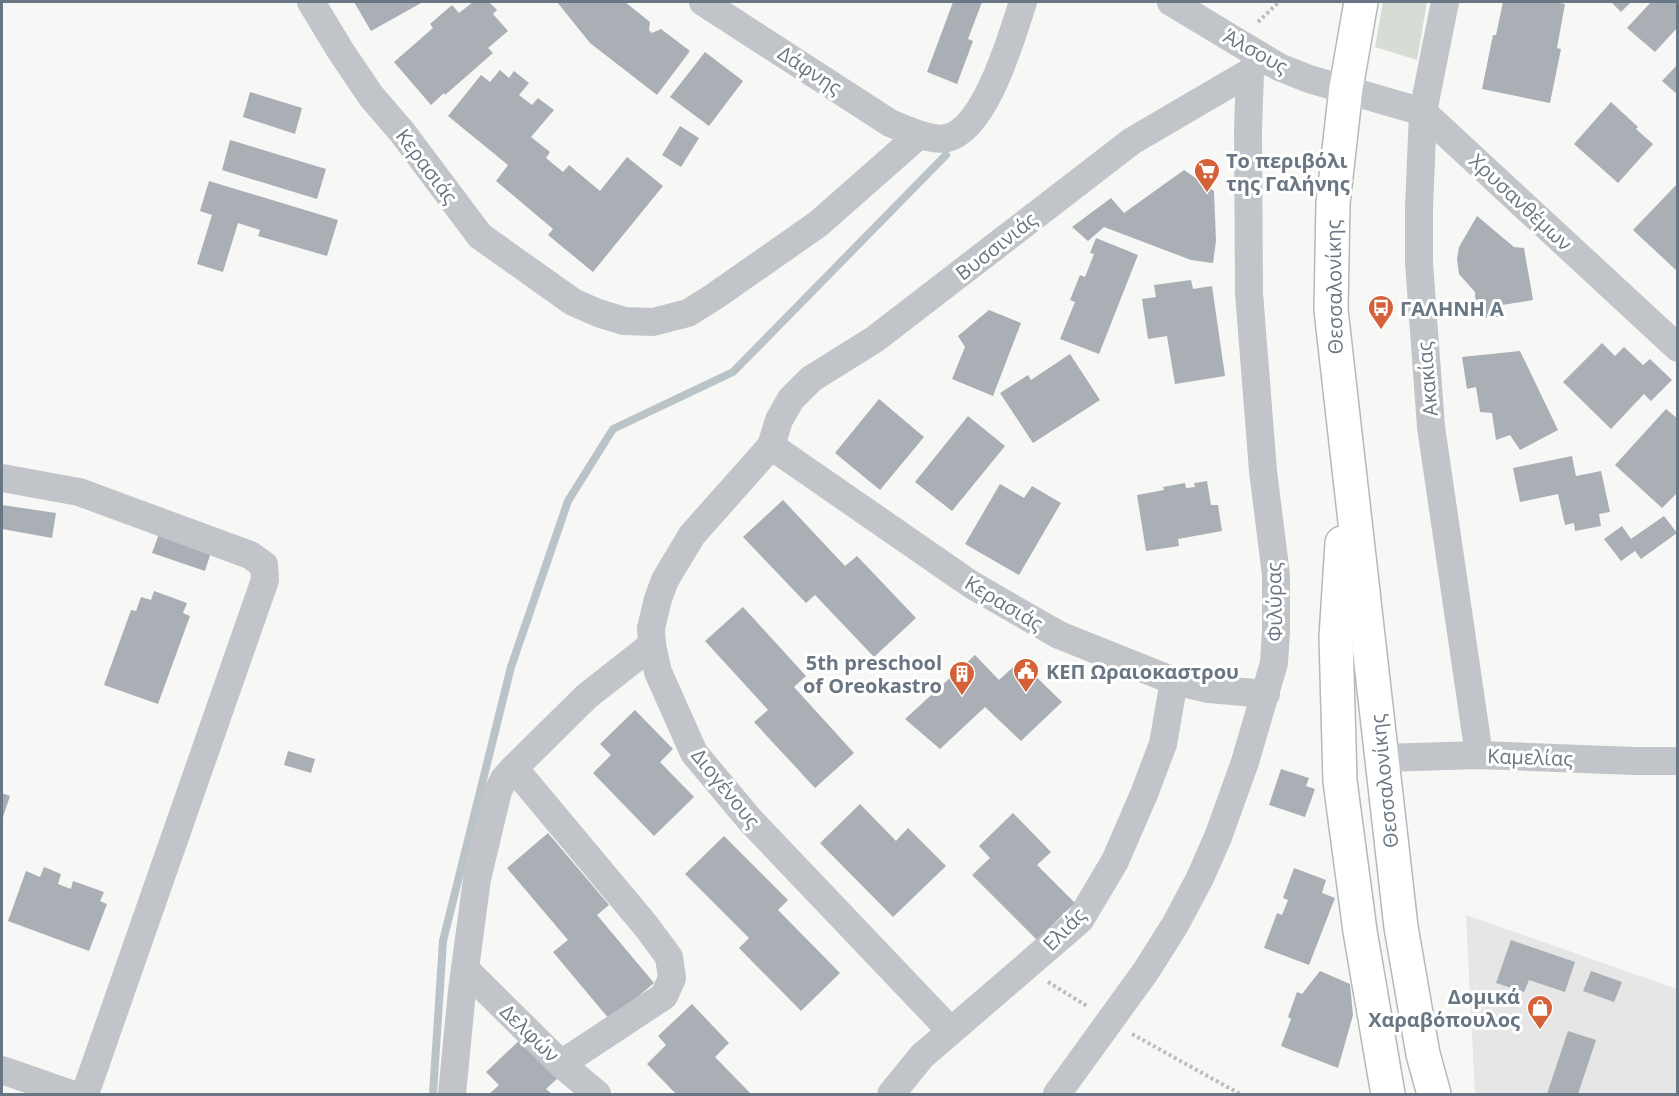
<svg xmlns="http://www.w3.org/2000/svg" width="1679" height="1096" font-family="'Open Sans',sans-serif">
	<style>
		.built { fill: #e5e6e5 }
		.green { fill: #d7dcd4 }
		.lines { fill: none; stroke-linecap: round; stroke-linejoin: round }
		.stream { stroke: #bac3c8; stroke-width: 8 }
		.building { fill: #a9afb5 }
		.major-casing { stroke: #b5b8bc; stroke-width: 36 }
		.path { stroke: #bbbdc0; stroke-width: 4; stroke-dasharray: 3 3; stroke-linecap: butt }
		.minor { stroke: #c1c4c8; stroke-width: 28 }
		.major { stroke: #fff; stroke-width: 33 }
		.labels { text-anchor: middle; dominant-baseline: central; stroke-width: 6; stroke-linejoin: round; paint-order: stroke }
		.street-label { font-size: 20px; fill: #697683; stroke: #fff }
		.poi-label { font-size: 20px; font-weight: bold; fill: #697683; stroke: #fff; text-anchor: start }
	</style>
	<rect width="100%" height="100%" fill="#f7f7f5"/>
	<polygon class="built" points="1466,915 1677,989 1677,1094 1475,1094"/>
	<polygon class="green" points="1383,2 1427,2 1417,60 1375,47"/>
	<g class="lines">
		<polyline class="stream" points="433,1094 443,941 511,667 568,501 613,429 733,372 946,155"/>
	</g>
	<g class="building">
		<polygon points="354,2 423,2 371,31"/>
		<polygon points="473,2 489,2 497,10 493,14 508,31 488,48 493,53 445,95 444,93 431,105 394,62 433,28 430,24 452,5 459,13"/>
		<polygon points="557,2 625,2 650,22 649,30 652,33 661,29 690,51 657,95 590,43"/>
		<polygon points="953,2 982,2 968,39 973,41 957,84 927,72"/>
		<polygon points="1503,2 1553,2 1565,4 1557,48 1561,49 1550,103 1482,89 1493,35 1496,35"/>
		<polygon points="1611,2 1631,2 1621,12"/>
		<polygon points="1651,2 1678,2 1678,27 1655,52 1627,28"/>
		<polygon points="705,52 743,81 709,126 670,97"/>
		<polygon points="1678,64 1678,95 1662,81"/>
		<polygon points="500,70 509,78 514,71 529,83 519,95 532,105 538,98 554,110 531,137 550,152 546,158 563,172 569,165 600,191 627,157 663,186 593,272 548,235 553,229 496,181 508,165 448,116 481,75 490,82"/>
		<polygon points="250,92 302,108 295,134 243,117"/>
		<polygon points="1611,102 1638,127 1636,129 1653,144 1618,183 1574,144"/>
		<polygon points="680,126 699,138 681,167 662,155"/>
		<polygon points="230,140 326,169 317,199 222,170"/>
		<polygon points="1184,170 1214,191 1216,241 1213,263 1191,260 1104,227 1088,241 1072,227 1111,198 1124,213"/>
		<polygon points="209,181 338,220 327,256 258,236 260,230 238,223 223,272 197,264 212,215 200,211"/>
		<polygon points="1678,183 1678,272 1633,230"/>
		<polygon points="1477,216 1514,247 1524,248 1533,300 1502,305 1503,317 1476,318 1475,292 1459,274 1457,259 1459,247"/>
		<polygon points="1096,238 1138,255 1099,354 1060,339 1075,302 1070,300 1080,275 1085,277 1094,254 1090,253"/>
		<polygon points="1191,280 1193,289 1212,286 1225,376 1175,384 1167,336 1148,339 1142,299 1156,297 1154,285"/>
		<polygon points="989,310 1021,323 993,396 952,379 965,347 958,336"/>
		<polygon points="1602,343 1615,356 1624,347 1643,365 1650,359 1672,380 1651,401 1644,394 1611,429 1563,382"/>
		<polygon points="1520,351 1558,430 1520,450 1510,435 1496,440 1492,413 1480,412 1476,387 1467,389 1462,357"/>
		<polygon points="1070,354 1100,400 1033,443 1000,393 1028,375 1031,380"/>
		<polygon points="879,399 924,437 880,490 835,453"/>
		<polygon points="1666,409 1678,419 1678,492 1662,508 1615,465"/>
		<polygon points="968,416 1005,446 952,511 915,482"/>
		<polygon points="1572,456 1576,476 1601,471 1610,512 1599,514 1601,526 1575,531 1574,523 1565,525 1558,494 1520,502 1513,468"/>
		<polygon points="1207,481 1211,505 1218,505 1222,531 1178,539 1179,546 1146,551 1137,495 1164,490 1163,487 1185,483 1186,488 1195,487 1194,483"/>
		<polygon points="1000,484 1024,498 1032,486 1061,503 1019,575 965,544"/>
		<polygon points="783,500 845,566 857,556 916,618 874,657 815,595 806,603 743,537"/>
		<polygon points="2,505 56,513 52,538 2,529"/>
		<polygon points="1664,516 1677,533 1641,559 1635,551 1621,561 1604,539 1622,526 1631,539"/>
		<polygon points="159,534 211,552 205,571 152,553"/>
		<polygon points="154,591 187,603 183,613 190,616 158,704 104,685 131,610 136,611 141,597 151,600"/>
		<polygon points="743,607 806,676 794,687 854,753 815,788 754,722 768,710 705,641"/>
		<polygon points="975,655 999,680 1020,661 1062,702 1021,741 985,707 940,749 905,719"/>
		<polygon points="635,710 673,749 660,762 694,797 654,836 593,773 611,755 600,744"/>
		<polygon points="288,751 315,759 311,773 284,765"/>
		<polygon points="1281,769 1309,778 1306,786 1315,789 1305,817 1269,805"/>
		<polygon points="2,793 10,796 2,820"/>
		<polygon points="860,804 896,841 908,828 946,866 893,917 820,843"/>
		<polygon points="1013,813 1051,852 1037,865 1075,903 1037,940 972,875 990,858 979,846"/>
		<polygon points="548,833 609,905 597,915 654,983 610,1020 553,952 568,940 507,868"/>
		<polygon points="724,836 788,900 778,910 840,973 801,1011 739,948 749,938 685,874"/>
		<polygon points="44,867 61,874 58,884 71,889 73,881 104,892 100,901 107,904 89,951 8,921 26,871 40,877"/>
		<polygon points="1294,868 1326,880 1322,893 1335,898 1309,965 1264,948 1277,913 1282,915 1288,900 1283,898"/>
		<polygon points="1511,940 1575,962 1565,992 1529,980 1524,992 1496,983"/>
		<polygon points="1320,971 1350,984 1353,1015 1338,1068 1281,1046 1291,1019 1288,1017 1297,992 1302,994"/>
		<polygon points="1591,971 1622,982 1614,1002 1583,991"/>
		<polygon points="692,1004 729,1043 715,1057 751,1094 676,1094 647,1064 666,1045 658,1036"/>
		<polygon points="1568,1031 1596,1040 1578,1094 1547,1094"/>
		<polygon points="522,1038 559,1077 546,1089 552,1094 489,1094 499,1085 486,1072"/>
	</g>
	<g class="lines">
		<defs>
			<g id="major">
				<polyline points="1361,2 1346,88 1333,203 1331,310 1401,927 1423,1054 1434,1094"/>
				<polyline points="1342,543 1336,637 1340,781 1360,931 1388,1094"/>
			</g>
		</defs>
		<use href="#major" class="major-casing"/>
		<g class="path">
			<polyline points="1258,22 1279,2"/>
			<polyline points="1048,982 1087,1006"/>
			<polyline points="1132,1034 1240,1094"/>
		</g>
		<g class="minor">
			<polyline points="311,2 340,50 371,96 402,132 480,236 573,302 598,313 624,321 653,322 688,313 715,296 818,224 919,135"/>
			<path d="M703,2L890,123C905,129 930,142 947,138C986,129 1012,35 1023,2"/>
			<polyline points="1171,2 1279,67 1309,79 1423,112 1678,348"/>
			<polyline points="1445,2 1423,112 1419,208 1419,263 1431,427 1479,755"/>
			<polyline points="771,446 972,585 1059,635 1174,681 1209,689 1266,694"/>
			<polyline points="2,478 79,492 250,555 264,565 265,580 85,1094"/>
			<polyline points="1382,758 1479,755 1634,761 1678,761"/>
			<polyline points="514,768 646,926 669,957 672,978 664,996 561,1064"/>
			<polyline points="465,969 561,1064 597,1094"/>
			<polyline points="950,1030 750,820 694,753 658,672 652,645 651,628 658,599 665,580 692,535 771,446 779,420 791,399 811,379 875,339 1132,141 1250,72"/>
			<polyline points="2,1070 71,1094"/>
			<polyline points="452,1094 462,991 477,879 498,791 504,779 514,768 587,696 652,645"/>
			<polyline points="891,1094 922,1056 1080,920 1115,861 1144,794 1163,744 1174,681"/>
			<polyline points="1057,1094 1146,971 1175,925 1200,878 1218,837 1245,762 1274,663 1276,632 1276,575 1263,471 1249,293 1248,130 1250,72 1259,59"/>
		</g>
		<use href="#major" class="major"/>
	</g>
	<defs>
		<symbol id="supermarket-pin" viewBox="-11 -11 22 30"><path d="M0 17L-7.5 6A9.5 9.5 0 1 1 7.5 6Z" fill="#d46138" stroke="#fff"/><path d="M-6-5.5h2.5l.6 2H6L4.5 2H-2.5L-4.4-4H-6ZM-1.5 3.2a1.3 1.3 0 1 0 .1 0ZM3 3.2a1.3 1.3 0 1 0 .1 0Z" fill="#fff"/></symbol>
		<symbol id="bus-pin" viewBox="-11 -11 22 30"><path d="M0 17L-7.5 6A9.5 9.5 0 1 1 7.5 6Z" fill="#d46138" stroke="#fff"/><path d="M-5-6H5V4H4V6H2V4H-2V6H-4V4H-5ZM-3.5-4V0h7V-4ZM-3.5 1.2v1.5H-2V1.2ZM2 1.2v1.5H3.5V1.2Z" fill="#fff"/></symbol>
		<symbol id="civic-pin" viewBox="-11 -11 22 30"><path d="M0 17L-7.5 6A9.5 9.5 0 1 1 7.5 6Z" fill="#d46138" stroke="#fff"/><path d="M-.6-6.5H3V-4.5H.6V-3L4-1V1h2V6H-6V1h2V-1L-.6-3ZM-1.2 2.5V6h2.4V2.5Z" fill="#fff"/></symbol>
		<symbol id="building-pin" viewBox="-11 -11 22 30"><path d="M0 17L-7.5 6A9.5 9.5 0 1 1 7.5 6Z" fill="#d46138" stroke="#fff"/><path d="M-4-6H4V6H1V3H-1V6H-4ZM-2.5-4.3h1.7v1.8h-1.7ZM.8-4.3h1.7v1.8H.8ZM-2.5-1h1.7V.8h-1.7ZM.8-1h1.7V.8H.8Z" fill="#fff"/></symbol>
		<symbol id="shop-pin" viewBox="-11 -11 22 30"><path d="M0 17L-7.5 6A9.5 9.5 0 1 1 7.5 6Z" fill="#d46138" stroke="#fff"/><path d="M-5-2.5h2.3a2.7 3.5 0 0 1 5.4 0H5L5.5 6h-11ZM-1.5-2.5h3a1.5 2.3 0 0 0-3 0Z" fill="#fff"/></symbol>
	</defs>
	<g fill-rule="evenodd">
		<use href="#supermarket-pin" x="1192" y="156" width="30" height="40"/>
		<use href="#bus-pin" x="1366" y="293" width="30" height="40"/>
		<use href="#civic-pin" x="1011" y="656" width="30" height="40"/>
		<use href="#building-pin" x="947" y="659" width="30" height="40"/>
		<use href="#shop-pin" x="1525" y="993" width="30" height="40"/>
	</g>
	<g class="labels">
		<g class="street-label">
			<text transform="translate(1256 51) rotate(29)">Άλσους</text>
			<text transform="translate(810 70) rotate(33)">Δάφνης</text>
			<text transform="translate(427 166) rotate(53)">Κερασιάς</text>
			<text transform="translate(1521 202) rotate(43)">Χρυσανθέμων</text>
			<text transform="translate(996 246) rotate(-38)">Βυσσινιάς</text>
			<text transform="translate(1334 287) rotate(-91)">Θεσσαλονίκης</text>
			<text transform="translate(1427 379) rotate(-95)">Ακακίας</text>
			<text transform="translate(1274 602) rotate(-91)">Φιλύρας</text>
			<text transform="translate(1004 603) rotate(31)">Κερασιάς</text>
			<text transform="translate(1530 757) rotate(2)">Καμελίας</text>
			<text transform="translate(1384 781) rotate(-96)">Θεσσαλονίκης</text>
			<text transform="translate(726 788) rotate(51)">Διογένους</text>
			<text transform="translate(1064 929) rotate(-45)">Ελιάς</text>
			<text transform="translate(530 1033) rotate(44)">Δελφών</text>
		</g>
		<g class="poi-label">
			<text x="1226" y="160">Το περιβόλι<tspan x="1226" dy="23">της Γαλήνης</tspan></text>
			<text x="1400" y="308">ΓΑΛΗΝΗ Α</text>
			<text x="942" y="662" text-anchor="end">5th preschool<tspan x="942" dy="23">of Oreokastro</tspan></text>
			<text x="1046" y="671">ΚΕΠ Ωραιοκαστρου</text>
			<text x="1520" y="996" text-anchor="end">Δομικά<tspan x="1520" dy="23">Χαραβόπουλος</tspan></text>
		</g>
	</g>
	<rect width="1679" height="1096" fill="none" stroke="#697683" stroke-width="6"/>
</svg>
